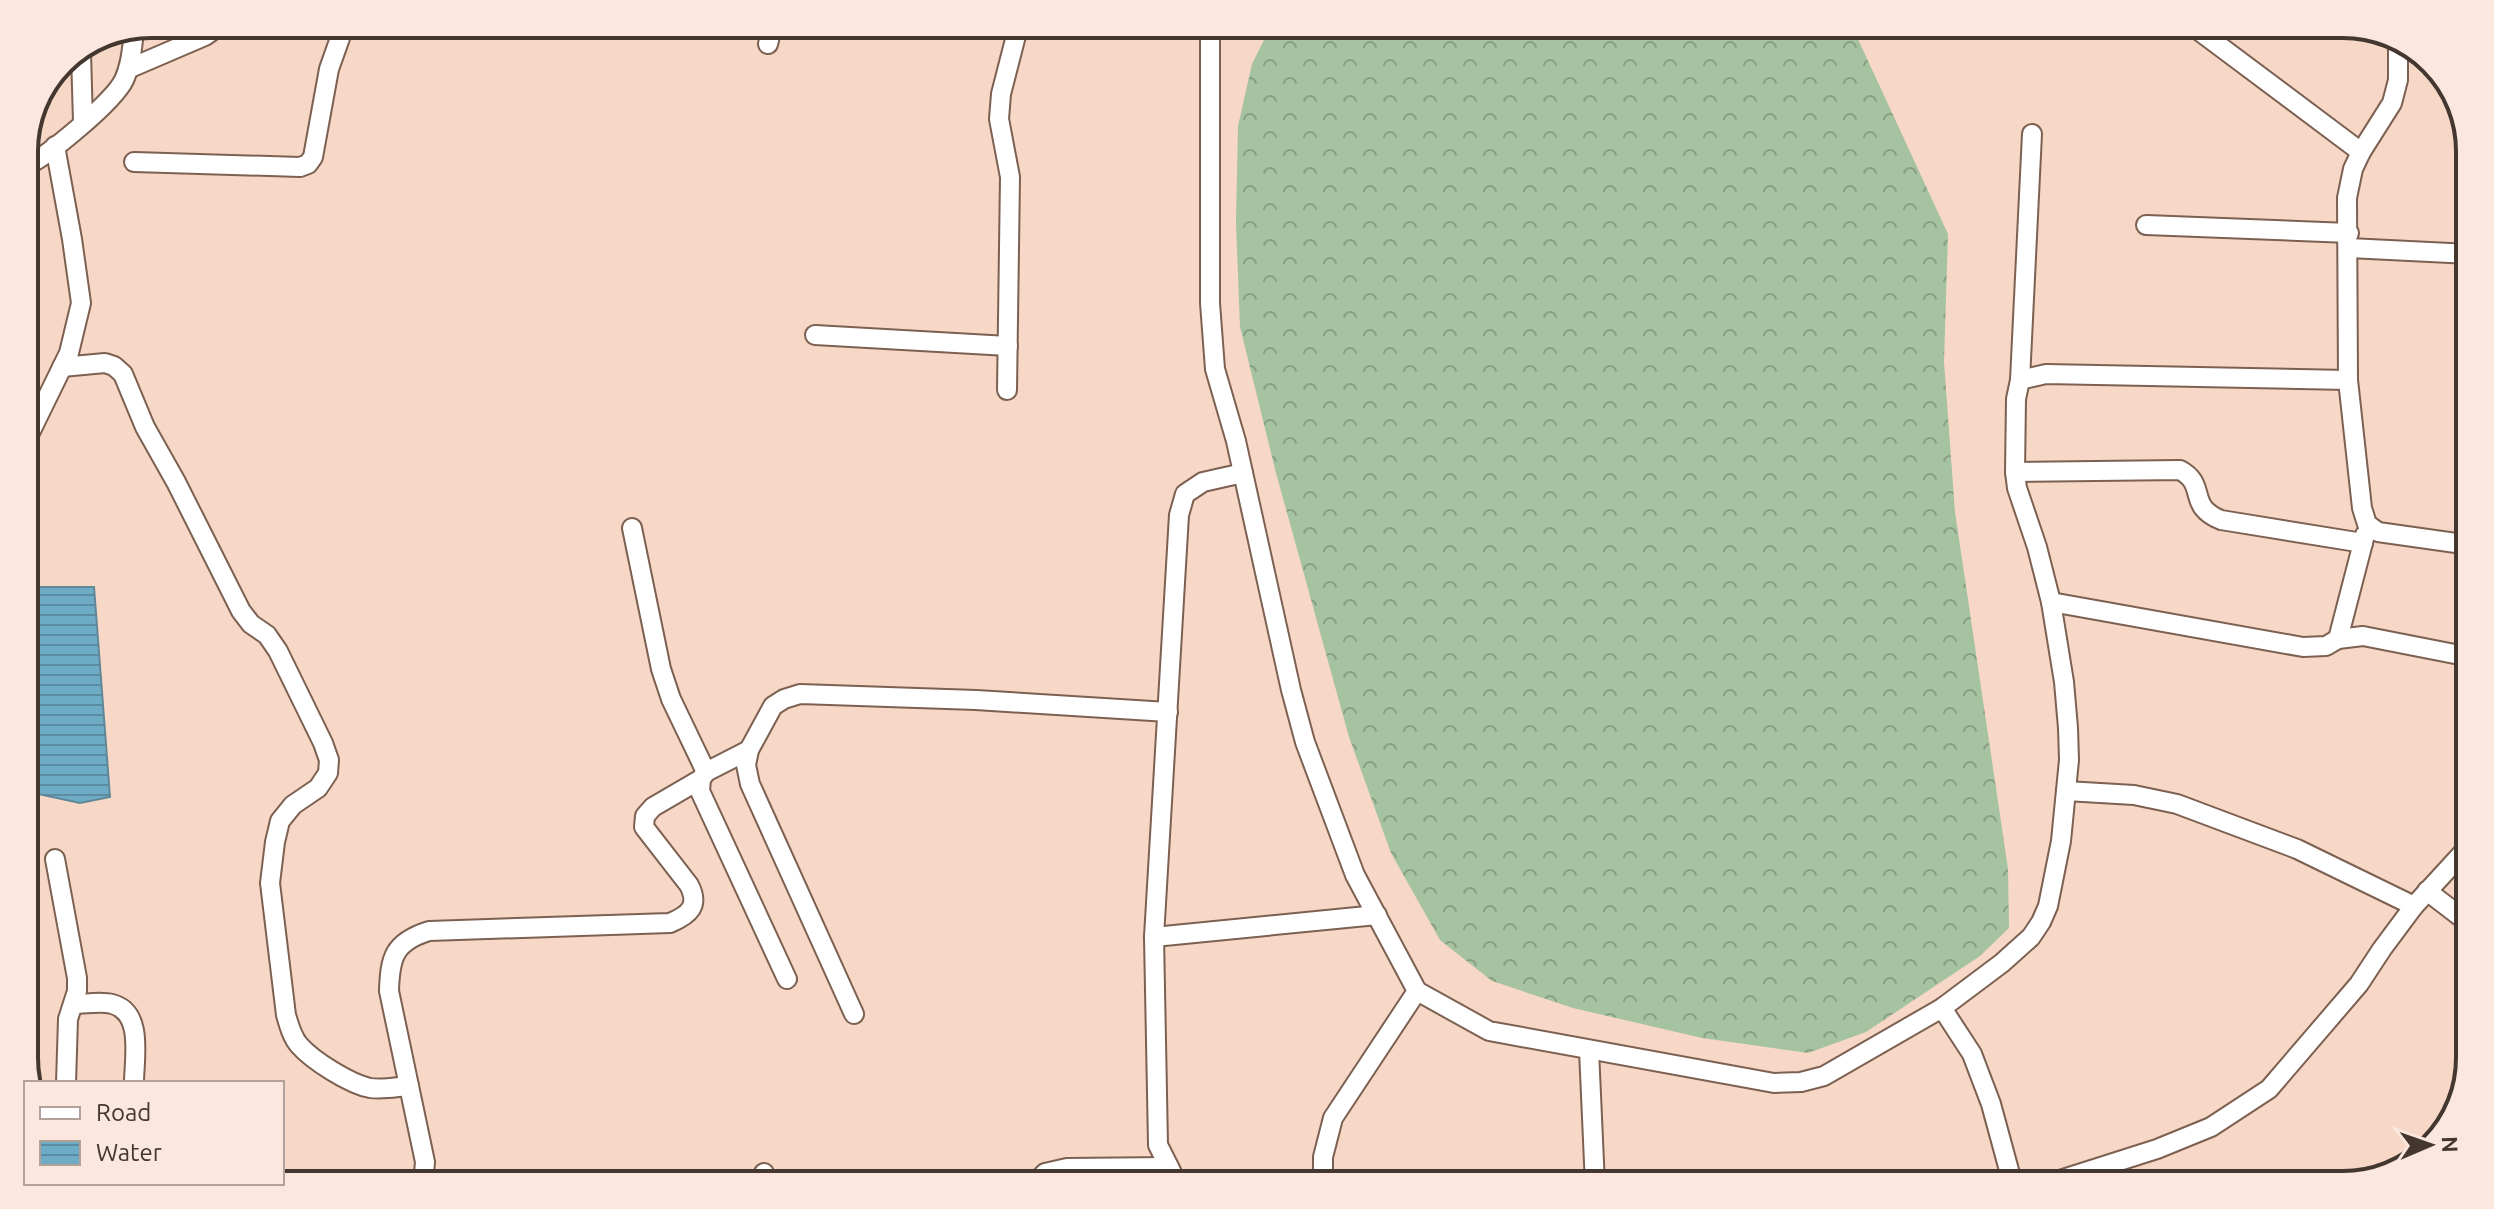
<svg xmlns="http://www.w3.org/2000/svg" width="2494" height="1209" font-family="Ubuntu,sans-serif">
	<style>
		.forest { fill: url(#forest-crowns) }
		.water { fill: url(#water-rules); stroke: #618898; stroke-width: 2 }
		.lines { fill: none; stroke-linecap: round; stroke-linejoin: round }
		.street-casing { stroke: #7c6051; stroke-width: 22 }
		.street { stroke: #fff; stroke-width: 18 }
		.rim { fill: none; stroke: #433730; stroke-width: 4 }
	</style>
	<defs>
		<pattern id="forest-crowns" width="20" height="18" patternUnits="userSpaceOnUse" patternTransform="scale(2)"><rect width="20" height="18" fill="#a5c3a0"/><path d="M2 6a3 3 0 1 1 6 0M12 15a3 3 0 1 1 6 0" fill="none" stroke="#889f83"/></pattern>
		<pattern id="water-rules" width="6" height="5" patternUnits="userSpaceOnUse" patternTransform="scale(2)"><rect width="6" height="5" fill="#6eabc4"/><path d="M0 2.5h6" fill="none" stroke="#5c8ca0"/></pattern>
	</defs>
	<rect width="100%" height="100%" fill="#f7d7c6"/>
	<polygon class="forest" points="1272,24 1851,24 1948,234 1944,362 1955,512 2008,869 2009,928 1980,956 1866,1032 1808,1053 1702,1038 1573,1008 1492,981 1440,940 1391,853 1349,737 1276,473 1240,327 1236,223 1238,126 1252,64"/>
	<polygon class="water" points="38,587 94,587 110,797 80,803 24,791 24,661 39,653"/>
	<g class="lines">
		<defs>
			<g id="street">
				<polyline points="1210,24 1210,303 1215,369 1236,441 1291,690 1305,742 1355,875 1417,991 1489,1031 1774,1083 1801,1082 1824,1076 1942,1008 2002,963 2031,937 2041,922 2048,906 2061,841 2069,760 2068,728 2064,682 2051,602 2037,547 2017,488 2015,472 2016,399 2020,380 2046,374 2348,380"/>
				<polyline points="2190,24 2361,152"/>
				<polyline points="2398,37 2398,80 2392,103 2361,152 2353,169 2347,198 2348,380 2362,508 2367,524 2378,532 2470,545"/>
				<polyline points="768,44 773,24"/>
				<polyline points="81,53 83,122"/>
				<polyline points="128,69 205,36 222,24"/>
				<polyline points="134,162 300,167 308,164 313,157 329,69 345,24"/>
				<path d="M24,167C47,157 113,102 124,80C131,65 132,48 134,31"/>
				<polyline points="2146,225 2349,233"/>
				<polyline points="2349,248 2470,254"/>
				<polyline points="815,335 1008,346"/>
				<path d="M62,367L105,363L114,366L123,374L145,427L176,482L241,611L251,624L267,635L278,651L323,743L329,760L328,773L318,788L293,805L280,821L275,842L270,883L286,1015C289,1025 292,1037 299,1045C313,1061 350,1084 370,1088C383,1090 396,1087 409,1086"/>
				<polyline points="2020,380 2032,134"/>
				<polyline points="1007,390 1010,177 999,119 1001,94 1019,24"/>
				<polyline points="24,445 69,353 81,303 72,239 55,146"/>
				<path d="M2015,472L2180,470C2208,485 2186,506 2221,520L2363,543"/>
				<polyline points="632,528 661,669 671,699 706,772"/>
				<polyline points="2051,602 2303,647 2326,646 2338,639 2363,636 2470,657"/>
				<polyline points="2338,639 2365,535"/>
				<polyline points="749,750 706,772 701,779 700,791 787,979"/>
				<polyline points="2066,791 2134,795 2177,804 2297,849 2414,906"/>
				<polyline points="55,859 77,978 77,991 68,1019 66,1083"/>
				<polyline points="2427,891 2470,924"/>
				<polyline points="1154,937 1377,915"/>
				<path d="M74,1004C86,1004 101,1001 112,1004C144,1012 134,1059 134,1083"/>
				<polyline points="1942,1008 1972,1054 1991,1104 2013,1185"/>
				<polyline points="854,1014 750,784 746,765 749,750 773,706 784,699 800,694 976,700 1168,712"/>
				<polyline points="1589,1050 1595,1185"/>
				<path d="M423,1185L425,1162L389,991C390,957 394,942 429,931L670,923C689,915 700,906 689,885L644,827L645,816L653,807L701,779"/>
				<polyline points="762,1185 764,1173"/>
				<polyline points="1033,1185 1045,1173 1067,1168 1169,1167"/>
				<polyline points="1178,1185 1158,1145 1154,937 1179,515 1185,494 1203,482 1243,473"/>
				<polyline points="1323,1185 1323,1157 1333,1118 1417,991"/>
				<polyline points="2044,1185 2157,1149 2211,1127 2269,1089 2359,984 2382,949 2414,906 2470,845"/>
			</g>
		</defs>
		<use href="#street" class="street-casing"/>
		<use href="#street" class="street"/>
	</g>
	<path d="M0 0H2494V1209H0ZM151 38H2343A113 113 0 0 1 2456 151V1058A113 113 0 0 1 2343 1171H151A113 113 0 0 1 38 1058V151A113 113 0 0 1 151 38Z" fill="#fbe7dd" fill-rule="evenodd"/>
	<path class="rim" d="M151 38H2343A113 113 0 0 1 2456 151V1058A113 113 0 0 1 2343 1171H151A113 113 0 0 1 38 1058V151A113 113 0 0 1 151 38Z"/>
	<rect x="24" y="1081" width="260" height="104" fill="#fbe7dd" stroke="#b1a198" stroke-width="2"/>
	<rect x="40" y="1107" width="40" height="12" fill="#ffffff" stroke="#b1a198" stroke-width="2"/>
	<text x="96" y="1121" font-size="24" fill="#433730">Road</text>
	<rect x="40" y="1141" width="40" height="24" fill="url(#water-rules)" stroke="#b1a198" stroke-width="2"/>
	<text x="96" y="1161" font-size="24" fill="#433730">Water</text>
	<g transform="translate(2430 1145) rotate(88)" stroke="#fbe7dd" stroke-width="6" paint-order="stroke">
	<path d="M0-6L14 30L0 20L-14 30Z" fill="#433730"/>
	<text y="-12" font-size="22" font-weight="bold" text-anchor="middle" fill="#433730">N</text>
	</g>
</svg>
